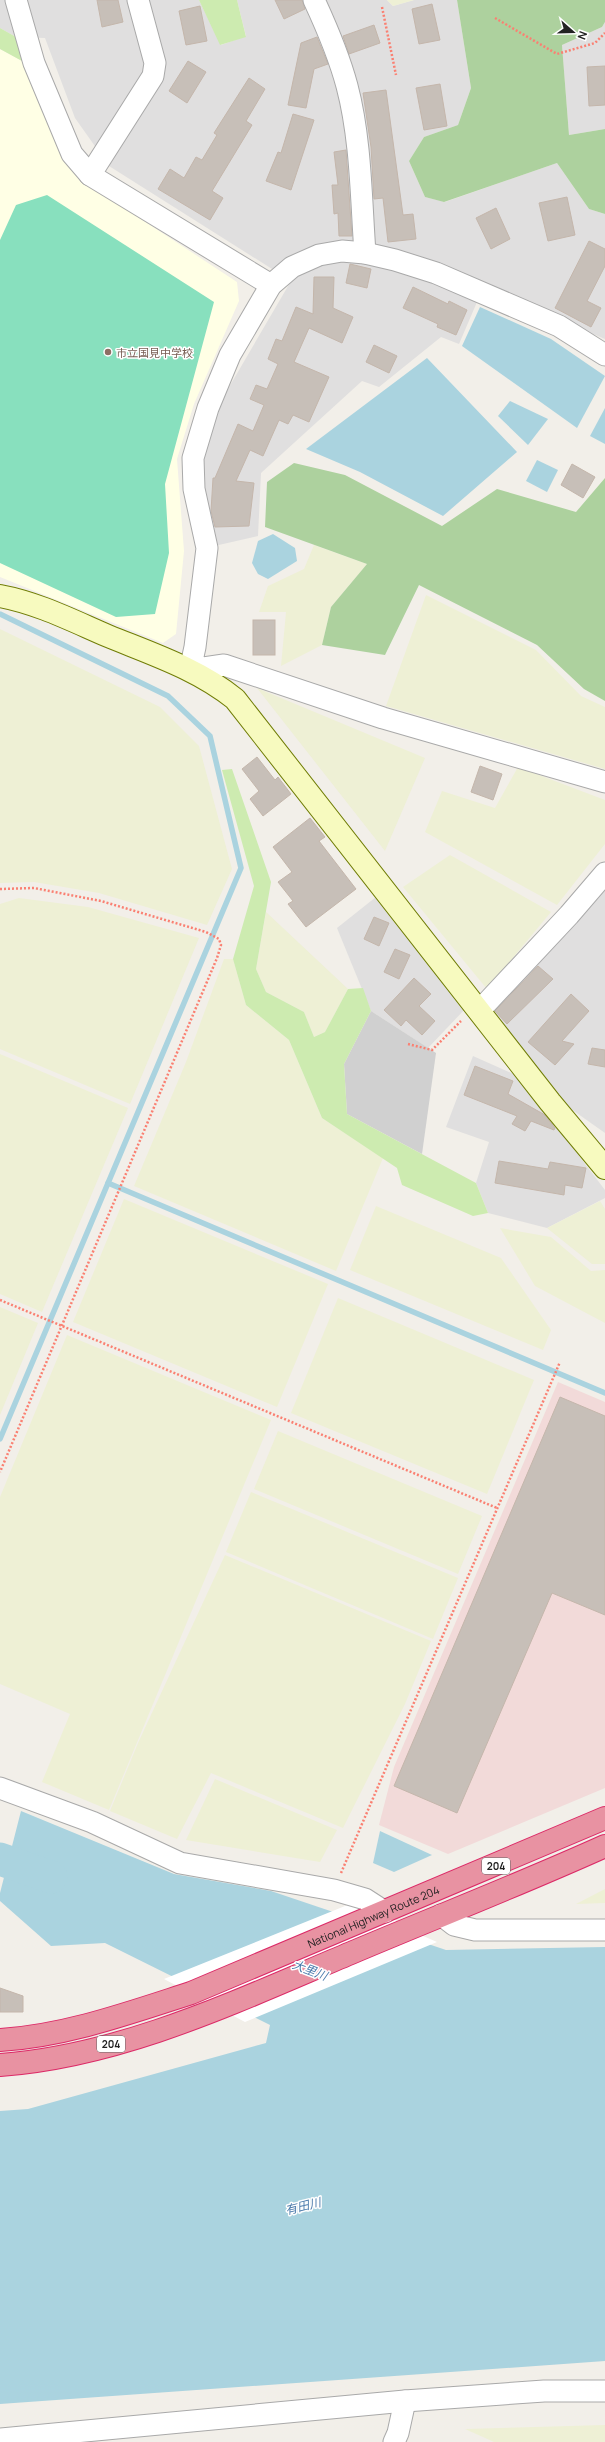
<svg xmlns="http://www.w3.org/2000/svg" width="605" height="2442" font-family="Manrope,'Noto Sans JP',sans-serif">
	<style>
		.residential { fill: #e0dfdf }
		.commercial { fill: #f2dad9 }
		.education { fill: #ffffe5 }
		.religious { fill: #d0d0d0 }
		.farmland { fill: #eef0d5 }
		.grass { fill: #cdebb0 }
		.forest { fill: #add19e }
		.pitch { fill: #88e0be }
		.water { fill: #aad3df }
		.pier { fill: #fff }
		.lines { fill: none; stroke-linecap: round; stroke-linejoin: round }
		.stream { stroke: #aad3df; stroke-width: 5.5 }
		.river { stroke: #aad3df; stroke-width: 33 }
		.building { fill: #c7bfb8; stroke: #c4b6ab }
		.street-casing { stroke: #a9a9a9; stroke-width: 23 }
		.secondary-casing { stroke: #707d05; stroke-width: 24 }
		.highway-casing { stroke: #dc2a67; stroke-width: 24 }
		.path { stroke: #fa8072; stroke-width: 2.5; stroke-dasharray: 2 2; stroke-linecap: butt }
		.street { stroke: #fff; stroke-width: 21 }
		.secondary { stroke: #f7fabf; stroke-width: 22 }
		.highway { stroke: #e892a2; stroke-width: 22 }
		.education-dot { fill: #8d6e63; stroke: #fff; stroke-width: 1.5 }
		.labels { text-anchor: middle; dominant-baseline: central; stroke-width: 3; stroke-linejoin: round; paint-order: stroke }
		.shield { fill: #fff; stroke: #646464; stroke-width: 1 }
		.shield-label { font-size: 10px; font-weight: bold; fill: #222 }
		.education-label { font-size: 11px; fill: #785e54; stroke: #fff; text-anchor: start }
		.street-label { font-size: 11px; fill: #222; stroke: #fff }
		.water-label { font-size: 12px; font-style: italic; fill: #4a7aab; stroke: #fff }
	</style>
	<rect width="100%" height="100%" fill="#f2efe9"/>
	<g class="residential">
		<polygon points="0,0 199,0 221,45 246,36 237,0 387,0 393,6 414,0 457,0 471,88 458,125 424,137 409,161 425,197 445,202 557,163 589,209 605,214 605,339 483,288 459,344 441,337 379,387 362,381 261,473 258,536 210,547 201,467 218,406 291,281 109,166 75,118 45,38 16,37 0,28"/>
		<polygon points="605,22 605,129 569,135 562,45 602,27"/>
		<polygon points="605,887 605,1133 564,1104 490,1008"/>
		<polygon points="376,897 465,1009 428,1048 371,1011 337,928"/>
		<polygon points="473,1056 518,1076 605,1190 605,1198 547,1228 488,1213 476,1183 489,1142 446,1127"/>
	</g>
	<polygon class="commercial" points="558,1382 605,1402 605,1788 448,1854 379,1825 394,1767"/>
	<polygon class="education" points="0,49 22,61 80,179 237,282 239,301 194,404 177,459 184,551 176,634 163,643 0,577"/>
	<polygon class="religious" points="371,1011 436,1053 422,1154 347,1114 344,1064"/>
	<g class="farmland">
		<polygon points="387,0 414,0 393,6"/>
		<polygon points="314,545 367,564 331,607 322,645 281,666 286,612 259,612 268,586 304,569"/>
		<polygon points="426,595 536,650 581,696 605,707 605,769 386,706"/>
		<polygon points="0,629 160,707 199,746 232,869 207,925 99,893 34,882 0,883"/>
		<polygon points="257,688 425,758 385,851"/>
		<polygon points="518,767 605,800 605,844 557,905 425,832 442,791 495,808"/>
		<polygon points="450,855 551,912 487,989 403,887"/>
		<polygon points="19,898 88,907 199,938 130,1104 0,1049 0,904"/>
		<polygon points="266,912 348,989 325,1032 314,1037 304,1012 266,992 256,969"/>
		<polygon points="224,959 233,959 246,1005 289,1040 322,1118 383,1158 336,1271 134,1186 186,1062"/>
		<polygon points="0,1054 128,1108 42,1312 0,1294"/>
		<polygon points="124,1199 328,1284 277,1407 73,1322"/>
		<polygon points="600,1201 605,1209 605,1264 592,1264 547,1228"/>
		<polygon points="376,1206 501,1258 551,1330 543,1350 350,1270"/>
		<polygon points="500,1228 551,1237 591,1271 605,1270 605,1323 535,1286"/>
		<polygon points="338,1298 534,1380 487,1494 291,1413"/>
		<polygon points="0,1307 38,1323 0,1415"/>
		<polygon points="67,1335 271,1420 109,1810 42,1782 70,1714 0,1684 0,1497"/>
		<polygon points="278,1431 482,1516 458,1574 254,1489"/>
		<polygon points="251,1492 458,1578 433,1639 226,1552"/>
		<polygon points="225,1555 431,1641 405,1704 343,1828 211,1773 177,1839 110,1811 138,1743"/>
		<polygon points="215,1779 337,1830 320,1862 186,1840"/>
		<polygon points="605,1889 605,1903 576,1904"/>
		<polygon points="605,2425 605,2442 494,2442 465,2429"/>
	</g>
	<g class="grass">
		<polygon points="199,0 237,0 246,37 220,45"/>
		<polygon points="0,28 16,37 22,61 0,49"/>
		<polygon points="232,769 271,882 256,969 266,992 304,1012 314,1037 325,1032 348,989 363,988 371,1011 344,1064 347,1114 476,1183 488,1213 473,1216 402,1185 397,1168 322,1118 289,1040 246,1005 233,959 254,886 222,770"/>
	</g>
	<g class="forest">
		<polygon points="457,0 605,0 605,22 602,27 562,45 569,135 605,129 605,214 589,209 557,163 444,202 425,197 409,161 424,137 458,125 471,88"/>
		<polygon points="294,463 345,475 442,526 497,489 576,512 605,478 605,701 584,689 537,645 419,585 385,655 322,645 331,607 367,564 265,527 267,482"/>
	</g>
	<polygon class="pitch" points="47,195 214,302 165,484 169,553 155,614 116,617 0,563 0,240 16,205"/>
	<g class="water">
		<polygon points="480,307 551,339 605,376 577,428 462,346"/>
		<polygon points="427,358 517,452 443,516 360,472 306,449"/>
		<polygon points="510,401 548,419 528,445 498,416"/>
		<polygon points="605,408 605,444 590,436"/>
		<polygon points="537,460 558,470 547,492 526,481"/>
		<polygon points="273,534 295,548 297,561 268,579 258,574 252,563 258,541"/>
		<polygon points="21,1811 174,1874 271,1891 446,1950 605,1947 605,2361 0,2404 0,2111 28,2109 266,2043 270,2025 105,1943 51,1946 0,1901 0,1893"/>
		<polygon points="380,1831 432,1855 394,1872 373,1863"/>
	</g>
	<polygon class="pier" points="350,1904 385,1912 407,1929 437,1942 245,2022 164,1979"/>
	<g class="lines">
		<g class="stream">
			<polyline points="0,614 168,696 210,736 241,868 0,1439"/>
			<polyline points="108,1183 605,1393"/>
		</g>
		<polyline class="river" points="0,1859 51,1877"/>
	</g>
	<g class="building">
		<polygon points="97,0 118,0 123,22 102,27"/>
		<polygon points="275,0 302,0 305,9 284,19"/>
		<polygon points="432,4 440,40 419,44 412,9"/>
		<polygon points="200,6 207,41 186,45 179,11"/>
		<polygon points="374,25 380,43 349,54 343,36"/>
		<polygon points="317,37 328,64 314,69 306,108 288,105 301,43"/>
		<polygon points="188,61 206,72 187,103 169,91"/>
		<polygon points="605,66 605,105 589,106 587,67"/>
		<polygon points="249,78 265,89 246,121 252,125 212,191 223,198 210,220 158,189 170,169 184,178 196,157 202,160 217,135 214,133"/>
		<polygon points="440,84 447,126 424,130 416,88"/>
		<polygon points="386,90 403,215 413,214 416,239 388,242 383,198 374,199 371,147 363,93"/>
		<polygon points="293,114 314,120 291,190 266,181 278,152 281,153"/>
		<polygon points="346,150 352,236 339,236 338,213 334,214 332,185 338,185 334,152"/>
		<polygon points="567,197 575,235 548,241 539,203"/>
		<polygon points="496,208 510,239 491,249 476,218"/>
		<polygon points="589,241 605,249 605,266 587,301 601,308 591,327 555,308"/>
		<polygon points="350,264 371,269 367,288 346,283"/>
		<polygon points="314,277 334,277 333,308 353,317 342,343 309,328 294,362 329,377 309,422 293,415 288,424 279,420 263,456 250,450 236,481 254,483 249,526 215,527 211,511 213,478 215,478 238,424 253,431 264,405 250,399 256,385 267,389 278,364 268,359 276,339 282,341 296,307 313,314"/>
		<polygon points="413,287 448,304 449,301 467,310 456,335 437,327 438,324 403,308"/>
		<polygon points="374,345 397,356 389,373 366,362"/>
		<polygon points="572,464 595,477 583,498 561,485"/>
		<rect x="253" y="620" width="22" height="35"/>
		<polygon points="257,757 275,780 278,777 291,794 263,816 250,799 259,791 242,769"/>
		<polygon points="480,766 502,774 493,800 471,792"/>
		<polygon points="310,818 325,837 319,841 356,889 306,927 288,904 293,901 278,882 292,872 273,847"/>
		<polygon points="374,917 389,923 379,946 364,939"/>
		<polygon points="395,949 410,955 399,979 384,972"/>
		<polygon points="538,966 553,979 507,1024 495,1011"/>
		<polygon points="414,978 431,994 419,1006 435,1021 422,1035 406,1020 401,1026 384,1010"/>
		<polygon points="571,994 589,1011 562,1041 574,1044 555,1065 528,1042"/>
		<polygon points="592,1048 605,1050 605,1067 588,1064"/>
		<polygon points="475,1066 513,1081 508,1094 545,1115 555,1128 554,1130 531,1121 525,1131 512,1124 517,1116 464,1095"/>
		<polygon points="499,1161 548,1169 550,1162 586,1168 582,1188 565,1185 564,1195 495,1183"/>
		<polygon points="560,1397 605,1416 605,1615 552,1593 457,1813 394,1786"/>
		<polygon points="0,1988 23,1996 23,2012 0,2012"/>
	</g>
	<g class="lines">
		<defs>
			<g id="street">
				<polyline points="16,0 34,63 72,154 90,175 271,285"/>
				<path d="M314,0C327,28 339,56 347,86C361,139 361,198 365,253"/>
				<polyline points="90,175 153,76 155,63 138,0"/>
				<polyline points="605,355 559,326 436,273 395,260 365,253 342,251 319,255 292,267 271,285 230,355 208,408 193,458 194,489 207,548 195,647 190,670 224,665 383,718 605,782"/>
				<polyline points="479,1011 569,915 605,873"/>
				<polyline points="0,1788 92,1822 180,1863 334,1890 365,1899 385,1912"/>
				<polyline points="441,1915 454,1925 475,1930 605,1930"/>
				<polyline points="0,2439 405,2401 544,2391 605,2391"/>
				<polyline points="394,2442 398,2433 405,2401"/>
			</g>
			<path id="secondary" d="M0,596C38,603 73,621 108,636C152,654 198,669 235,699L550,1102L605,1168"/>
			<g id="highway">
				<path id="s1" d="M0,2040C65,2036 129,2013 191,1993L605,1818"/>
				<path d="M0,2065C123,2056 239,2000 351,1953C436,1917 521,1884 605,1846"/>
			</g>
		</defs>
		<use href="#street" class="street-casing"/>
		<use href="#secondary" class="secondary-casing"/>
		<use href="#highway" class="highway-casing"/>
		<g class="path">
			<polyline points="382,7 396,75"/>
			<polyline points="495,18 557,54 595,43 605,33"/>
			<polyline points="0,889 34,888 101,901 206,932 219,939 221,945 217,958 0,1472"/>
			<polyline points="408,1044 432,1050 461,1021"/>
			<polyline points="0,1300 497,1508"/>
			<polyline points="341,1873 560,1362"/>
		</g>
		<use href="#street" class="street"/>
		<use href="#secondary" class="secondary"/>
		<use href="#highway" class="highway"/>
	</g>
	<circle class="education-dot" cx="108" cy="352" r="4"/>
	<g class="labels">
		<g class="shield">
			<rect x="482" y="1858" width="28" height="16" rx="3"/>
			<rect x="97" y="2036" width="28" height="16" rx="3"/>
		</g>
		<g class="shield-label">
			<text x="496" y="1866">204</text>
			<text x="111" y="2044">204</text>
		</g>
		<g class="education-label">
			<text x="116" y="352">市立国見中学校</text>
		</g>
		<g class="street-label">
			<text stroke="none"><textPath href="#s1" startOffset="395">National Highway Route 204</textPath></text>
		</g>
		<g class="water-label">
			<text transform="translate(310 1970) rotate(21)">大里川</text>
			<text transform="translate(303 2206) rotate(-14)">有田川</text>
		</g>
	</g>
	<g transform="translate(573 32) rotate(110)" stroke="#ffffff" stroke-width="3" paint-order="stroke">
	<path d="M0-3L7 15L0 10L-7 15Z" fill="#222222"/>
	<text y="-6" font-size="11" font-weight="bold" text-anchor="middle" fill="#222222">N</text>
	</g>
</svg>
